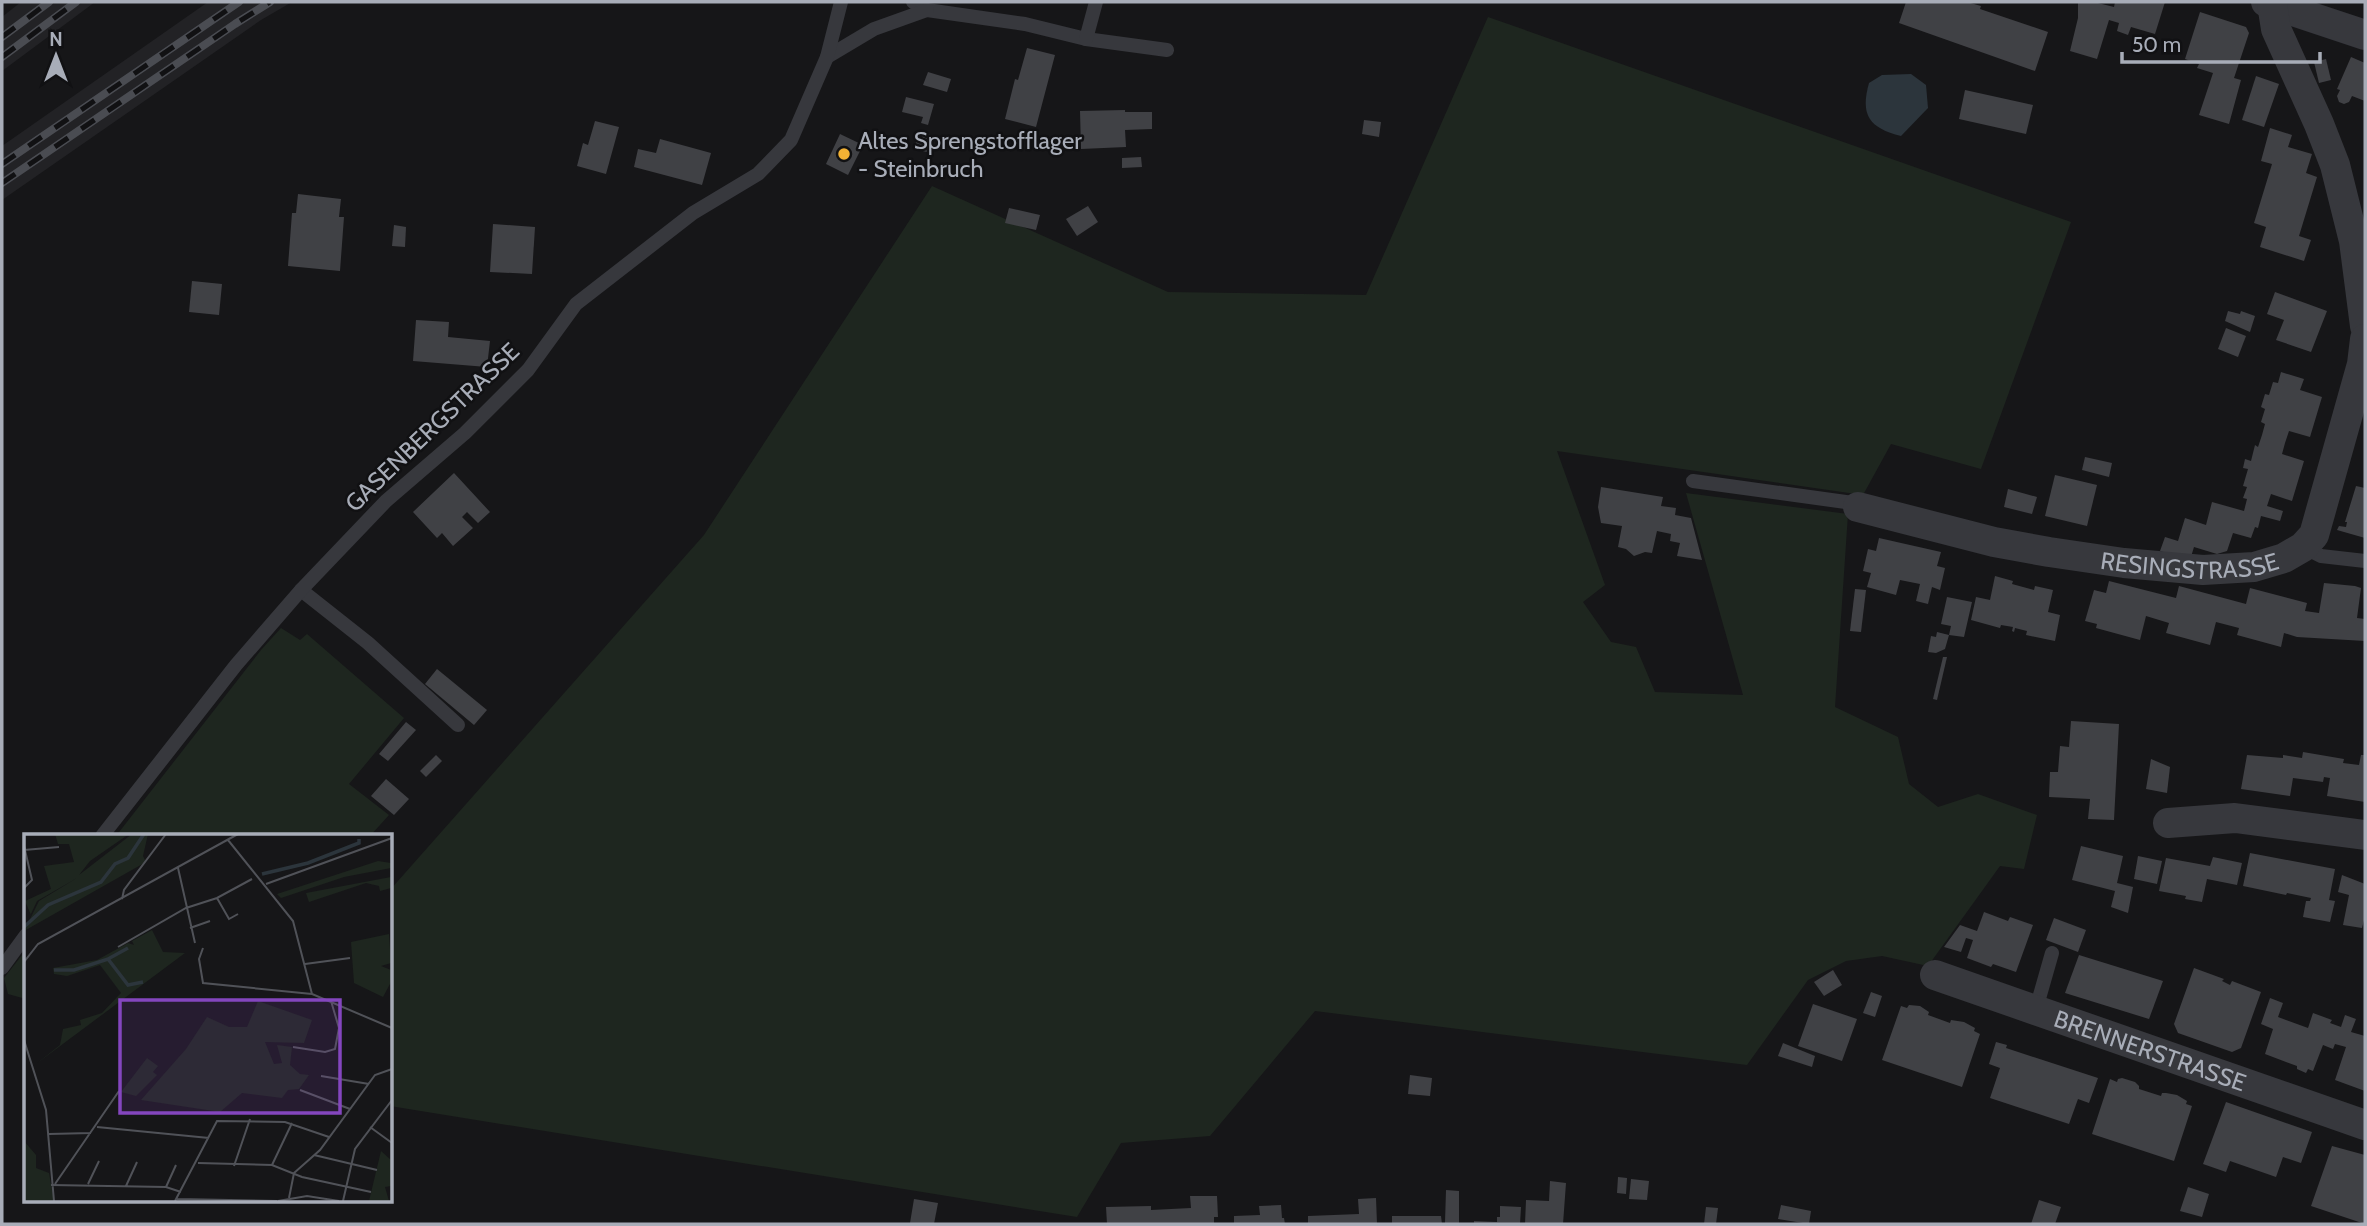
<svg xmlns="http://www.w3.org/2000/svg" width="2367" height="1226" font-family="Cabin,sans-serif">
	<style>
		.built { fill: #222225 }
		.green { fill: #1e261f }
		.water { fill: #2c353c }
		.building { fill: #404145 }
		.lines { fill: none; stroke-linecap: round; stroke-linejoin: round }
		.service { stroke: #37383d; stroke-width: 14 }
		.minor { stroke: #37383d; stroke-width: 30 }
		.rail-casing { stroke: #4a4c52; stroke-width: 8 }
		.rail { stroke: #111113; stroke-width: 5; stroke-dasharray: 16; stroke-linecap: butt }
		.poi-dot { fill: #f2b134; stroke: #111113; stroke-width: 2.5 }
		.labels { text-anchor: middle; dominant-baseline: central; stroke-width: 5; stroke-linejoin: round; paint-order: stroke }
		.poi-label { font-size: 24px; fill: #a8adb8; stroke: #111113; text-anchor: start }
		.street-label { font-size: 24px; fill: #a8adb8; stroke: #111113 }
		.inset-river { fill: none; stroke: #2c353c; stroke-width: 3.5 }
		.inset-road { fill: none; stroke: #505258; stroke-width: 2 }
		.view { fill: #8446be; fill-opacity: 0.15; stroke: #8446be; stroke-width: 3.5 }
		.inset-edge { fill: none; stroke: #a8adb8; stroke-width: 3.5 }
	</style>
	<rect width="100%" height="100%" fill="#161618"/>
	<g class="built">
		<polygon points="21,2 95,2 2,71 2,17"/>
		<polygon points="208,2 292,2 261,20 2,200 2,146"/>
	</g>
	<g class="green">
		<polygon points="1488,17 2071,222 1981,469 1891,444 1863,495 1557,451 1605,585 1583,602 1611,642 1636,647 1655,692 1743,695 1686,493 1848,514 1835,707 1898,737 1909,784 1938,807 1978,794 2037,815 2024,869 2000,866 1928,966 1882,956 1846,961 1808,980 1747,1065 1315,1011 1210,1136 1121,1143 1077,1217 390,1106 390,890 704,535 932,186 1168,292 1366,295"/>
		<polygon points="281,628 300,640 307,634 404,718 349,784 389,815 370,836 116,836 261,650"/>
		<polygon points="26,950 26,999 8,994 4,978"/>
	</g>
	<path class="water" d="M1911,74L1926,85L1928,108L1901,136C1869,128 1860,115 1869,83L1882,75Z"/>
	<g class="building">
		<polygon points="1906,2 1967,2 1981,6 1980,9 2048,32 2035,71 1899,23"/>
		<polygon points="2078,2 2094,2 2114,7 2115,2 2165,2 2155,34 2131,27 2128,35 2117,31 2119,23 2109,20 2097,59 2070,51 2078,18"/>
		<polygon points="2200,12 2246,27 2249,33 2234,78 2241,80 2229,124 2199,115 2213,73 2197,68 2199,64 2185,59"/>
		<polygon points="1027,48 1055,55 1036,127 1005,119 1015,79 1018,80"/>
		<polygon points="2351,57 2365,63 2365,101 2352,96 2349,102 2344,104 2339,102 2337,96 2340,90 2337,89"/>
		<polygon points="2326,59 2331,80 2319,83 2314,62"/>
		<polygon points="928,72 951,79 947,92 923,85"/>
		<polygon points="2256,76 2279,84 2264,127 2242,120"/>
		<polygon points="1965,90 2033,105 2026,134 1959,119"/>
		<polygon points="906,97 934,104 928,125 921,123 923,117 902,112"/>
		<polygon points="1125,110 1125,112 1152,112 1152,129 1125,130 1126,147 1081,149 1080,111"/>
		<polygon points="1364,120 1381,122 1379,137 1362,134"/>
		<polygon points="595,121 619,127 606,174 577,166 583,143 588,145"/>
		<polygon points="2270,128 2292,135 2288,147 2312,154 2306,173 2317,177 2299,236 2311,240 2304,261 2260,247 2266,227 2254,223 2272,164 2261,161"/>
		<polygon points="919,132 931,135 927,152 914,149"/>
		<polygon points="840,134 863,145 848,175 826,164"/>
		<polygon points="660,139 711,153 702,185 634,167 638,149 656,153"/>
		<polygon points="1141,157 1142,167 1122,168 1122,158"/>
		<polygon points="298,194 341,199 339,217 344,217 340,271 288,266 292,213 296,213"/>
		<polygon points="1088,206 1098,222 1077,236 1066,219"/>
		<polygon points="1009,208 1040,215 1036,230 1005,223"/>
		<polygon points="493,224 535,227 532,274 490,272"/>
		<polygon points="394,225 406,227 405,247 392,246"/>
		<polygon points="192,281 222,284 219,315 189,312"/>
		<polygon points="2275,292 2327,311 2311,352 2276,340 2284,320 2267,314"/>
		<polygon points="2228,311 2240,314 2241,311 2255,316 2250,332 2225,321"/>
		<polygon points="416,320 449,322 448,337 490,341 487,367 413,361"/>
		<polygon points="2226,328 2246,336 2238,357 2218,349"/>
		<polygon points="2281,372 2304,379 2300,390 2322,397 2310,437 2289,431 2285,443 2282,454 2304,461 2292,501 2271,494 2267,506 2283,511 2280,521 2261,516 2258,528 2255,527 2251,538 2233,533 2227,551 2217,554 2194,547 2190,560 2160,551 2165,537 2178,541 2185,518 2206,525 2212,502 2244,511 2247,499 2243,498 2247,487 2243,486 2248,469 2243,468 2245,459 2251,461 2255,445 2258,447 2262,435 2265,424 2261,422 2265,409 2261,407 2265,394 2269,395 2273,382 2278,383"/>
		<polygon points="2085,457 2112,463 2109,477 2082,470"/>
		<polygon points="454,473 490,512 478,523 467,512 462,517 473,528 453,546 442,533 437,538 413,512"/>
		<polygon points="2055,475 2097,485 2087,526 2045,516"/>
		<polygon points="2356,486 2365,488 2365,538 2337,530 2339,526 2346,527 2347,522 2345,522"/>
		<polygon points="1601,487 1663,497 1661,506 1676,508 1675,515 1691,518 1702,560 1677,556 1680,543 1670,541 1671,534 1657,531 1652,553 1645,552 1634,556 1626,549 1618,547 1622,526 1601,523 1598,507"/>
		<polygon points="2008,489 2037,497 2032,514 2004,507"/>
		<polygon points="1879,538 1941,552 1937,566 1945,568 1940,590 1932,587 1928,604 1916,601 1920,584 1900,580 1896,595 1867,587 1871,573 1863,571 1868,549 1876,551"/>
		<polygon points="1995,576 2013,581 2012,584 2034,590 2035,586 2053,590 2048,612 2060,615 2055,641 2026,635 2027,631 2015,628 2014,632 2012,631 2013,627 2001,625 2000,628 1971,620 1976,597 1990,600"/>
		<polygon points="2109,581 2176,598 2179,586 2246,604 2250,588 2307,603 2305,611 2319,613 2324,583 2355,586 2361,588 2357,618 2365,619 2365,641 2297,637 2284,633 2281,647 2237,635 2239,628 2216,622 2210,645 2166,633 2169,623 2146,616 2140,640 2096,628 2097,624 2085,621 2094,590 2106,593"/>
		<polygon points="1855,589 1866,590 1861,632 1850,631"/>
		<polygon points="1947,597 1972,602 1964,637 1949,635 1951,626 1941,624"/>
		<polygon points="1937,632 1949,635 1945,649 1936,653 1928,652 1931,636 1936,637"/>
		<polygon points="1943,657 1947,657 1937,700 1933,699"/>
		<polygon points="437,669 487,710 474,725 425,684"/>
		<polygon points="2071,721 2119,724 2114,820 2088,819 2090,799 2049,797 2050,772 2058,772 2060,746 2069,747"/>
		<polygon points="406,722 416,730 388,761 379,754"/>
		<polygon points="2303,752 2344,759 2343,763 2359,765 2361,755 2365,755 2365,802 2327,796 2330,778 2324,777 2323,782 2293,778 2290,796 2241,789 2247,755 2283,758 2283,755 2302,758"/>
		<polygon points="436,755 442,761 426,777 420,771"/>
		<polygon points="2151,759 2170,767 2167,793 2146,789"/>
		<polygon points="386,779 409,799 394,815 371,796"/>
		<polygon points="2081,846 2123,856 2117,883 2133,887 2128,913 2111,907 2115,891 2072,880"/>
		<polygon points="2250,853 2335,869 2329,900 2335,901 2330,922 2303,917 2306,901 2310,901 2311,898 2287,893 2286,895 2243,886"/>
		<polygon points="2138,856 2162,861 2157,884 2134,879"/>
		<polygon points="2213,857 2242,863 2237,885 2207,879 2202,902 2185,899 2186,896 2159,891 2166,858 2210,866"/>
		<polygon points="2342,875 2365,884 2365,916 2362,928 2343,925 2349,895 2338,892"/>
		<polygon points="1984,912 2008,921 2010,917 2033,925 2016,972 1993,964 1991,967 1967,958 1973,940 1966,938 1961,952 1944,947 1960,925 1977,931"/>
		<polygon points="2054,918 2086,930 2078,952 2046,940"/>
		<polygon points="2079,955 2163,981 2149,1019 2065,993"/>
		<polygon points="2194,968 2224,979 2222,981 2230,985 2232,981 2261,992 2241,1048 2232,1052 2178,1033 2174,1024"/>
		<polygon points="1833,970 1842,985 1824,996 1814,982"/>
		<polygon points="1871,992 1882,996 1875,1017 1863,1013"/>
		<polygon points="2270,998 2283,1003 2278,1017 2308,1028 2313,1013 2332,1020 2330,1023 2341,1027 2345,1015 2356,1019 2351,1032 2365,1036 2365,1091 2335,1080 2346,1047 2335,1044 2333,1049 2323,1045 2313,1071 2308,1069 2306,1073 2297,1069 2297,1066 2265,1054 2273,1029 2261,1024"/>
		<polygon points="1813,1004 1857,1019 1842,1061 1798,1046"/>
		<polygon points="1909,1005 1920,1006 1929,1012 1928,1015 1950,1023 1951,1020 1964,1022 1975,1028 1974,1031 1980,1034 1962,1087 1882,1060 1901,1006 1907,1008"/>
		<polygon points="1996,1042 2007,1045 2006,1048 2098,1078 2089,1103 2078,1099 2069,1124 1990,1098 2000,1068 1989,1064"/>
		<polygon points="1783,1043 1815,1056 1812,1067 1778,1056"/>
		<polygon points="1410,1075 1432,1078 1430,1096 1408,1094"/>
		<polygon points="2122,1078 2135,1082 2139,1086 2139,1089 2161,1096 2162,1093 2166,1093 2177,1095 2187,1101 2186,1104 2192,1106 2174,1161 2092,1134 2110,1079 2117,1082 2118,1079"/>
		<polygon points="2226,1102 2312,1132 2301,1163 2283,1157 2276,1177 2230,1161 2226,1172 2203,1164"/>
		<polygon points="2332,1146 2365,1155 2365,1224 2311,1206"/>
		<polygon points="1618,1177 1627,1178 1626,1194 1617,1193"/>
		<polygon points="1631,1179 1649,1181 1647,1200 1629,1199"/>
		<polygon points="1550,1181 1566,1183 1563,1224 1525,1224 1526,1200 1549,1201"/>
		<polygon points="2188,1187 2209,1194 2202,1217 2180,1211"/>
		<polygon points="1446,1190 1459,1191 1459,1223 1445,1223"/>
		<polygon points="1190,1196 1217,1196 1218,1217 1214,1217 1214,1224 1107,1224 1106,1207 1151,1206 1151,1210 1191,1208"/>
		<polygon points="1376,1198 1377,1224 1308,1224 1308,1216 1359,1214 1358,1199"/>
		<polygon points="914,1199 938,1203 934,1224 910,1223"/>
		<polygon points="2039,1200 2061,1207 2055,1224 2031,1224"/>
		<polygon points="1281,1205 1282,1218 1284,1218 1285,1224 1234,1224 1234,1216 1260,1215 1259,1206"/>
		<polygon points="1781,1205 1811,1211 1809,1224 1778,1219"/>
		<polygon points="1500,1206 1521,1207 1520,1224 1474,1224 1474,1221 1497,1222 1497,1217 1500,1217"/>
		<polygon points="1706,1207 1718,1208 1716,1224 1704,1224"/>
		<polygon points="1392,1216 1441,1216 1442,1224 1392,1224"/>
	</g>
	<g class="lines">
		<g class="service">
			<polyline points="913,2 927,10 1025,24 1086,39 1167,50"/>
			<polyline points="1086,39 1096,2"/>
			<polyline points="827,57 874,29 927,10"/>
			<polyline points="1693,481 1853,503 1858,507"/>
			<polyline points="2303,547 2321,556 2365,561"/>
			<polyline points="301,590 368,643 458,725"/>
			<polyline points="102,836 236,665 301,590 386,501 465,433 528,370 576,304 693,213 758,174 791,140 827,57 841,2"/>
			<polyline points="2,968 26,935"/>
			<polyline points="2036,1009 2052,953"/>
		</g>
		<g class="minor">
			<polyline points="2266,2 2365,35"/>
			<polyline points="2272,4 2276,29 2319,124 2335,165 2354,241 2365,326"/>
			<path id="s1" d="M1858,507L1994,542L2049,552L2124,563L2203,570L2254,567L2284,558L2303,547L2314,535L2362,364L2365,339"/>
			<polyline points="2168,823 2235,818 2365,835"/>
			<path id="s2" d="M1935,975L2365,1125"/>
		</g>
		<defs>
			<g id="rail">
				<polyline points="2,37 49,2"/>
				<polyline points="2,57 76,2"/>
				<polyline points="2,164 239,2"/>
				<polyline points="2,183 235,24 270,2"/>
			</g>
		</defs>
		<use href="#rail" class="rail-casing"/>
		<use href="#rail" class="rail"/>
	</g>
	<circle class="poi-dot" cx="844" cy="154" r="7"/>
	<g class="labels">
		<g class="poi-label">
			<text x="858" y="140">Altes Sprengstofflager<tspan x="858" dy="28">- Steinbruch</tspan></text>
		</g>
		<g class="street-label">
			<text transform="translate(432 427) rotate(-44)">GASENBERGSTRASSE</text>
			<text stroke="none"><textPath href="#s1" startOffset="338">RESINGSTRASSE</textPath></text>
			<text stroke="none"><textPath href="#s2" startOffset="228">BRENNERSTRASSE</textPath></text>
		</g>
	</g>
	<g transform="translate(24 834)">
		<rect width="368" height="368" fill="#161618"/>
		<path d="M31,0H105L66,27L55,41L108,0H124L119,22L122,28L0,97L15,67L53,44L13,67L6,82L0,88L7,81L1,67L27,55L20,32L50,28L45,10H34ZM354,27L367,29V34L320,43L257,64L253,60ZM367,43V54L356,57L355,52L342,49L285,68L282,59ZM128,96L139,118L161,119L12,230L36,211L39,195L57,191L56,186L78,179L97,159L76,131L43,142L30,140L29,134L73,126L104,109L110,111L108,107ZM365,100L367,129L357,132L367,136V148L359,163L330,149L327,108ZM234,167L288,186L280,209L241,208L250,230L258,229L253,211L268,213L266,231L276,240L285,241L275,255L264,256L258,264L218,259L196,278L117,266L162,215L183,183L205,193H223ZM123,224L134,232L129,238L133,241L112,262L97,258ZM0,307L12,321V334L25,339L30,367H0ZM357,317L367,326V352L361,353L365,367H345Z" fill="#1e261f"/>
		<path class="inset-river" d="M238,40L284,29L335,9V5M0,93L24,71L77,48L91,30L104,24L120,0M84,125L104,114M30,136H50L84,125L104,151L119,148"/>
		<path class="inset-road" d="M204,6L269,87L288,160L368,194M0,12L8,46L0,54M0,16L35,13M154,34L171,109M242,50L368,4M193,64L205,85L214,80M98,65L100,56L142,0M166,94L186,87M94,113L162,74L193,64L228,45M179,114L175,125L179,149L288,160M0,128L14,110L214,0M281,130L326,124M0,206L22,276L30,367M269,213L301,218L311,215L315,194L307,167M297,242L345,250M276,256L326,275M73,293L185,304M346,293L368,309M25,300L67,299M290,321L353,336M174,329L248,331L278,343L347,358M248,331L268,289M210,332L226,285M31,350L95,257M64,350L75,327M27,351L142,353L157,358M102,352L113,328M142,353L152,331M265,364L270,339L296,316L351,241L368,235M153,365L253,367M151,367L193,287L261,288L305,303M254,367L283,362L315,367M319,367L331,315L368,266"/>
		<path class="view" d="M96,166H316V279H96Z"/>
		<rect width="368" height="368" class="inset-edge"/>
	</g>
	<rect width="2367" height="1226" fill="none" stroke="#a8adb8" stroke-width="7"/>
	<g transform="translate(56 56)" stroke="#111113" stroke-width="5" paint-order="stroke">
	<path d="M0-5L12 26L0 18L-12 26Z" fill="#a8adb8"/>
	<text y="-10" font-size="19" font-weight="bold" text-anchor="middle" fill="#a8adb8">N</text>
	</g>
	<path d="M2122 52v10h198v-10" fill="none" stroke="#a8adb8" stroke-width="3.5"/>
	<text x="2132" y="52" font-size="21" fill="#a8adb8" stroke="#111113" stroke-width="5" paint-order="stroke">50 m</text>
</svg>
